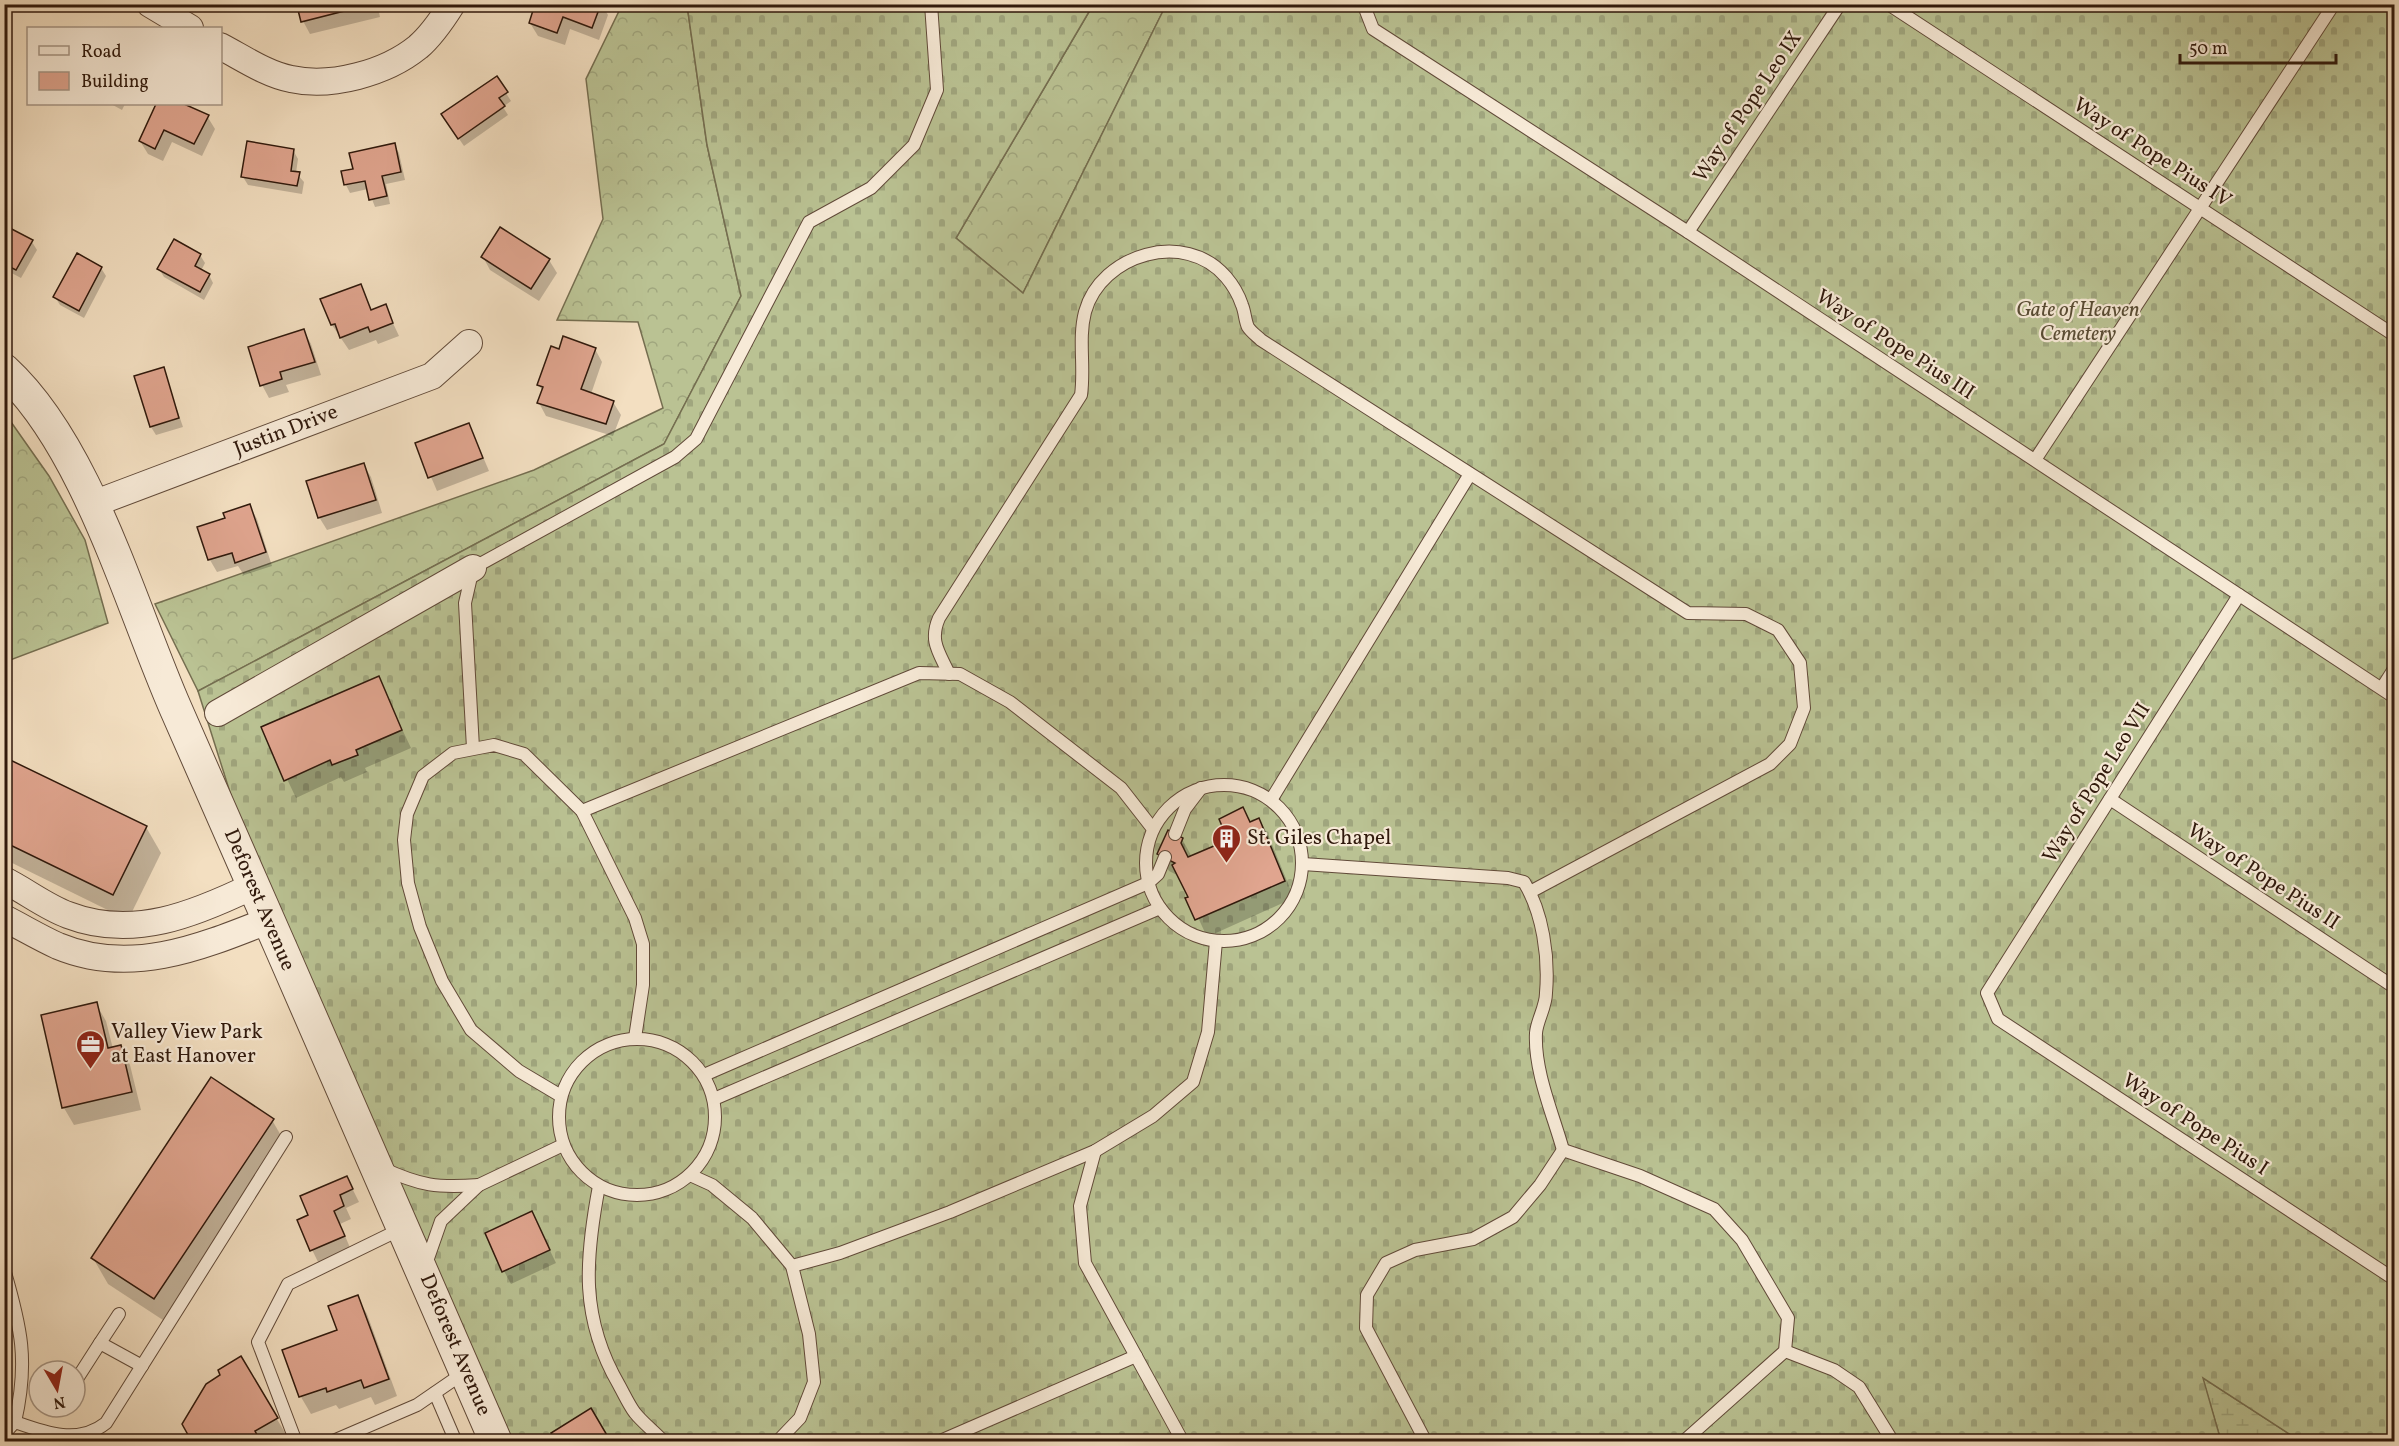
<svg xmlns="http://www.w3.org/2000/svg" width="2399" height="1446" font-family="Vollkorn,serif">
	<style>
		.forest { fill: url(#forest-crowns); stroke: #756e50; stroke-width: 1.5 }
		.wetland { fill: url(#wetland-marsh); stroke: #756e50; stroke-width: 1.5 }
		.cemetery { fill: url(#cemetery-stones); stroke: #756e50; stroke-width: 1.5 }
		.shadow { fill: #0003 }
		.building { fill: #e0a58f; stroke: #30190c; stroke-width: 1.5 }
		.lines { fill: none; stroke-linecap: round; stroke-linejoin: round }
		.service-casing { stroke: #614a39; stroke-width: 14 }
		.minor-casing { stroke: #614a39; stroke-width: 28 }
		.tertiary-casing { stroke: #614a39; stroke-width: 34 }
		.service { stroke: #f7ead7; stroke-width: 12 }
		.minor { stroke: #f7ead7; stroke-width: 26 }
		.tertiary { stroke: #f7ead7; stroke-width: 32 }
		.labels { text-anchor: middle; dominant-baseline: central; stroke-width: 4.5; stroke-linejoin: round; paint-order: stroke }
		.street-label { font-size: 21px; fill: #30190c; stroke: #f7ead7 }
		.park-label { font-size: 21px; font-style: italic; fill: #594c34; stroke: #f7ead7 }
		.poi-label { font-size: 21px; fill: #30190c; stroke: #f7ead7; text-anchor: start }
	</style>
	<defs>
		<pattern id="forest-crowns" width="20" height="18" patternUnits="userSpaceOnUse" patternTransform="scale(1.5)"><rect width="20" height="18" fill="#bac293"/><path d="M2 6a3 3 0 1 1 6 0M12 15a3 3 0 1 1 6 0" fill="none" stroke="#a0a67e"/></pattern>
		<pattern id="wetland-marsh" width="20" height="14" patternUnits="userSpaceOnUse" patternTransform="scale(1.5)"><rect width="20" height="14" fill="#bac293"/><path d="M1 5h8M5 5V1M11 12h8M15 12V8" fill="none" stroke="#a0a67e"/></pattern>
		<pattern id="cemetery-stones" width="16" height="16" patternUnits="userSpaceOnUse" patternTransform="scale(1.5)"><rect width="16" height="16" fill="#bac293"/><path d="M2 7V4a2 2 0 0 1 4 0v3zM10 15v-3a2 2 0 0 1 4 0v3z" fill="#a0a67e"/></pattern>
	</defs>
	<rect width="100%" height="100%" fill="#f3dfc1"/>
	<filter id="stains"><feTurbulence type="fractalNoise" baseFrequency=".00333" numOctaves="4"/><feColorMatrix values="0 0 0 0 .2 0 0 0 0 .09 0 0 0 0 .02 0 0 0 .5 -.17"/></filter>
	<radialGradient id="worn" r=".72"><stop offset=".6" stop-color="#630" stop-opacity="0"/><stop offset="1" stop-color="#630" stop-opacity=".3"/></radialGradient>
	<g class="forest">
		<polygon points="622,5 687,5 707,145 741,296 664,444 198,691 155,604 534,470 663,408 638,322 557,320 603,219 586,79"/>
		<polygon points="1093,5 1166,5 1023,293 956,238"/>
		<polygon points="4,412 49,476 85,540 108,623 5,662"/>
	</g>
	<polygon class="wetland" points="2202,1377 2300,1441 2221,1441"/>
	<polygon class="cemetery" points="687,5 1093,5 956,238 1023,293 1166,5 2394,5 2394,1441 2300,1441 2203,1378 2221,1441 494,1441 276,938 198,691 664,444 741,296 707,145"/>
	<g class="shadow">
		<polygon points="307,4 377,4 380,17 310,34 303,21"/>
		<polygon points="537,4 602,4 608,15 599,40 570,29 565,45 538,36 530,23"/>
		<polygon points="506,93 511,101 503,107 508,115 464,146 448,123"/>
		<polygon points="111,104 125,104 122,110"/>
		<polygon points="158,104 180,104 207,116 215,129 202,156 172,142 163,161 148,154 140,141"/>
		<polygon points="394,145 399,153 405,180 386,184 390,204 375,207 368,189 350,193 346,185 354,170"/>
		<polygon points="293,150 298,159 296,173 304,182 302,194 248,185 243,177"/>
		<polygon points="4,226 32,242 37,250 21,278 4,269"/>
		<polygon points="200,255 205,263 201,271 209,275 213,283 204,300 164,277 159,269"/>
		<polygon points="483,257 549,260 557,273 539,301 490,270"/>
		<polygon points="101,268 106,276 84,318 60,305 55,297"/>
		<polygon points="361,286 372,311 385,306 399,336 378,344 376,340 349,350 332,325 322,300"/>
		<polygon points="304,331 311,344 321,375 286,385 289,392 269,398 262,385 250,348"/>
		<polygon points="595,349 602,362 591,394 613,402 621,415 613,436 546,416 539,403 543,392 539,385 560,351"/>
		<polygon points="163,369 183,427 156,435 151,427"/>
		<polygon points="469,424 489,471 437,491 417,444"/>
		<polygon points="363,464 371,477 382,513 327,530 319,517"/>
		<polygon points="250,506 257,519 272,566 244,575 238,566 217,572 210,560 199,528 227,519"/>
		<polygon points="378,678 411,748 365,768 367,772 344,782 341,777 296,798 263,728"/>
		<polygon points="4,758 146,827 161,853 128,920 4,859"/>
		<polygon points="1243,809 1251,823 1259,819 1269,837 1294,898 1207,937 1179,876 1169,871 1159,854 1182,839 1192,857 1230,841"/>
		<polygon points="96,1004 106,1021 113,1049 120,1047 130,1065 141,1110 74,1125 64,1108 43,1016"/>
		<polygon points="272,1120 287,1146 169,1324 108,1284 93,1258"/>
		<polygon points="347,1178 359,1202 346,1208 351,1219 340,1224 351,1250 319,1264 298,1221 310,1215"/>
		<polygon points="532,1213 556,1263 511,1284 504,1271"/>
		<polygon points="357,1297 367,1314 397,1396 375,1405 371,1397 339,1409 336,1405 311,1414 301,1397 284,1351 339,1331"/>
		<polygon points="241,1359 287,1436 277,1442 194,1442"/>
	</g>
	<g class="building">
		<polygon points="302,4 372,4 301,22 297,6"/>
		<polygon points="535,4 601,4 592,28 563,17 557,33 529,23"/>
		<polygon points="497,76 508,92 499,98 505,106 458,139 441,114"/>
		<polygon points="156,104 184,104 209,115 194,144 164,130 155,149 139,141"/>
		<polygon points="247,141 294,149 291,171 300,172 297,186 241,177"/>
		<polygon points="395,143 401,172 382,176 387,196 369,200 365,181 344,185 341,171 353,169 349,153"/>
		<polygon points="4,225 33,240 16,270 4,264"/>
		<polygon points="500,227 550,259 531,289 481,257"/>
		<polygon points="174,239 201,254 195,266 210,274 200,292 157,269"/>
		<polygon points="77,253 102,267 79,311 53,297"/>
		<polygon points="361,284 371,310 386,304 393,323 370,332 368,327 340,338 335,324 331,325 320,299"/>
		<polygon points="304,329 315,362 280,372 282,379 260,386 248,347"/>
		<polygon points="563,336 596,348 581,389 614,401 606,424 537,403 543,387 537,385 551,346 559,349"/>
		<polygon points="164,367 179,418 150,427 134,376"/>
		<polygon points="469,423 483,458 428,478 415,443"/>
		<polygon points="364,463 376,500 318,518 306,481"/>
		<polygon points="250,504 266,552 235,563 232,553 208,560 197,527 225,518 223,513"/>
		<polygon points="379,676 402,730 356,750 358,755 332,765 330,760 284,781 261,727"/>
		<polygon points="4,757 147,826 113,895 4,842"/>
		<polygon points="1243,807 1250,822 1259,818 1285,881 1195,920 1185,898 1188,897 1172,865 1175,863 1157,854 1168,830 1183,838 1181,843 1188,857 1228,840 1219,819"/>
		<polygon points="97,1002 108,1048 121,1045 132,1092 62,1108 41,1015"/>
		<polygon points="211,1077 274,1119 154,1299 91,1258"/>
		<polygon points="347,1176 353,1189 340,1195 344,1206 334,1211 345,1236 310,1251 297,1220 308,1215 300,1196"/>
		<polygon points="532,1211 550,1250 502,1272 485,1233"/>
		<polygon points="358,1295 389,1379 364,1388 361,1380 327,1392 326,1388 299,1397 282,1350 337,1330 328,1306"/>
		<polygon points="241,1356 278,1418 255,1431 261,1442 192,1442 182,1424 206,1384 220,1375 218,1370"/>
		<polygon points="591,1408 611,1442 557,1442 551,1433"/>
	</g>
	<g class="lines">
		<defs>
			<g id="service">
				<polyline points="1367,4 1366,11 1373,29 1688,232 2394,697"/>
				<polyline points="1888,4 2394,335"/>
				<polyline points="1688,232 1840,4"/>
				<polyline points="2035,460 2334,4"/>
				<polyline points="2239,595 1987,993 1998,1019 2394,1279"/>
				<path d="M949,674C939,652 929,641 939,618L1081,395C1085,367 1078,339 1085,312C1101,254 1185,229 1226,277C1232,284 1239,296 1242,305C1245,312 1245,321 1248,327C1251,332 1257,336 1261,340L1688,613L1746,614L1778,630L1800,663L1804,708L1790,744L1770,764L1530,892"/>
				<polyline points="2382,688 2394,669"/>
				<polyline points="473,748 465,603 473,568 675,457 696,439 809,222 871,188 914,145 937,90 931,4"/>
				<circle cx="1224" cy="863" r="78"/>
				<polyline points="2110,799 2394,987"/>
				<polyline points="1271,800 1470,474"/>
				<polyline points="582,811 919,673 960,674 1010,702 1121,788 1153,829"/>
				<polyline points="1175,834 1185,809 1201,788"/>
				<path d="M1303,864L1508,878L1524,882C1543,913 1549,957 1546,993C1546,1007 1537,1020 1536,1033C1534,1071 1553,1114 1563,1150"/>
				<circle cx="637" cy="1117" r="78"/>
				<polyline points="704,1075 1148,883 1158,874 1165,857"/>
				<polyline points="561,1096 519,1071 471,1030 442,981 420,927 408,883 404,840 407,814 423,776 453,753 494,745 524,754 582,811 635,918 643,944 643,985 635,1038"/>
				<polyline points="714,1099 1160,908"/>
				<polyline points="1095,1151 1080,1206 1085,1263 1183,1442"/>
				<path d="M382,1168C421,1186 437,1188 479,1185"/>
				<polyline points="690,1175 712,1185 752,1218 792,1266 809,1334 814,1382 800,1418 777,1442"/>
				<path d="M599,1186C585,1260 580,1318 619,1385C624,1394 629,1405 635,1413C643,1423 655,1432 664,1442"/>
				<polyline points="426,1264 441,1221 479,1185 563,1145"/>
				<polyline points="792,1266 840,1253 950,1212 1095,1151 1153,1116 1193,1082 1208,1032 1216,941"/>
				<path d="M4,1269C21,1327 29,1361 15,1422"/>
				<polyline points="119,1314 100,1343 142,1366"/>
				<polyline points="1785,1351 1834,1370 1859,1387 1893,1442"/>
				<polyline points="75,1382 100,1343"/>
				<polyline points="435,1393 456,1442"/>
				<path d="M4,1434L15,1422C46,1433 78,1445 106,1423L286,1137"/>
				<polyline points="296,1442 258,1342 288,1284 403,1228"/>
				<polyline points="331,1442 417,1405 465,1372"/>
				<polyline points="938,1442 1136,1356"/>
				<polyline points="1426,1442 1366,1328 1367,1295 1386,1263 1415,1250 1473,1239 1513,1217 1540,1185 1563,1150 1640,1176 1714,1209 1742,1240 1788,1318 1785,1351 1683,1442"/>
			</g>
			<g id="minor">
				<polyline points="150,4 190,28"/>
				<path d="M220,46C243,58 266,74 291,79C331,88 386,73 418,47C432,35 442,20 452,4"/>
				<polyline points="93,504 432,376 469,343"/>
				<polyline points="218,713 473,568"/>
				<path d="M4,880C26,891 46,907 68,915C133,940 195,914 253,886"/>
				<path d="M4,918C22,927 40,938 58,946C130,976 199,948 267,921"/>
			</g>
			<path id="tertiary" d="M4,370C87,446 130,604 175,707C282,952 391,1196 496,1442"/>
		</defs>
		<use href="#service" class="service-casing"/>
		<use href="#minor" class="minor-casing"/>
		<use href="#tertiary" class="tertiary-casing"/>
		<use href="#service" class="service"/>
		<use href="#minor" class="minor"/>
		<use href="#tertiary" class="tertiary"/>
	</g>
	<defs>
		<symbol id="building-pin" viewBox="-11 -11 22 30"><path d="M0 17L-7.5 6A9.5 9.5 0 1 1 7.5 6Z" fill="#8f2418" stroke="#f7ead7"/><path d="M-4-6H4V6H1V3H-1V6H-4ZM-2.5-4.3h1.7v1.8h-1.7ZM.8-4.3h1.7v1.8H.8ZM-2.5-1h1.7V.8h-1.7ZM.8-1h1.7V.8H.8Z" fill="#fff"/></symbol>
		<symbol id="office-pin" viewBox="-11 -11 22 30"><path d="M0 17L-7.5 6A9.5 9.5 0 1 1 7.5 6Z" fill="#8f2418" stroke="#f7ead7"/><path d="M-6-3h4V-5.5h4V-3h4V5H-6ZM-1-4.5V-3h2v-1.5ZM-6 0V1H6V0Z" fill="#fff"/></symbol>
	</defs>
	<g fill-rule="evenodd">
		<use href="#building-pin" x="1210" y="822" width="33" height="45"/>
		<use href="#office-pin" x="74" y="1028" width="33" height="45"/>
	</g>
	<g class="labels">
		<g class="street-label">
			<text transform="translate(1748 107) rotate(-56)">Way of Pope Leo IX</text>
			<text transform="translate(2152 153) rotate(33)">Way of Pope Pius IV</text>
			<text transform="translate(1895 345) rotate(33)">Way of Pope Pius III</text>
			<text transform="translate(286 431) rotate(-21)">Justin Drive</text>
			<text transform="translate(2097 783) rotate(-58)">Way of Pope Leo VII</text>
			<text transform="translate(2263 877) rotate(33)">Way of Pope Pius II</text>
			<text transform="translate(259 900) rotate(67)">Deforest Avenue</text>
			<text transform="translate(2195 1125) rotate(33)">Way of Pope Pius I</text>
			<text transform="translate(455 1345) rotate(67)">Deforest Avenue</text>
		</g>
		<g class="park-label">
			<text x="2078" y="310">Gate of Heaven<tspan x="2078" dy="24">Cemetery</tspan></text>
		</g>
		<g class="poi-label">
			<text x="1247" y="838">St. Giles Chapel</text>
			<text x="111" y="1032">Valley View Park<tspan x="111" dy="24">at East Hanover</tspan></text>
		</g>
	</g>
	<rect width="2399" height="1446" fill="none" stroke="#f3dfc1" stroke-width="24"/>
	<rect x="6" y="6" width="2387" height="1434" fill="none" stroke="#30190c" stroke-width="3"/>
	<rect x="12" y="12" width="2375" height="1422" fill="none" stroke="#30190c" stroke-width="1.5"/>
	<rect x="27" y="27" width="195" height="78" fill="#f7ead7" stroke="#a79686" stroke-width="1.5"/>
	<rect x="39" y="46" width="30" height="9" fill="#f7ead7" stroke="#a79686" stroke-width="1.5"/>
	<text x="81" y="57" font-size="18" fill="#30190c">Road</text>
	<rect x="39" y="72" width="30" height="18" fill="#e0a58f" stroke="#a79686" stroke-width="1.5"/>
	<text x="81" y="87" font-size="18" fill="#30190c">Building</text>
	<g transform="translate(57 1389) rotate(170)"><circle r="28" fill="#f7ead7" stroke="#a79686" stroke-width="1.5"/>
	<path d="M0-4.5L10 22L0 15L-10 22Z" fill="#8f2418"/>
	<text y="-9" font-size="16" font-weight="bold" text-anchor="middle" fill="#30190c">N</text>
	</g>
	<path d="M2180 54v9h156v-9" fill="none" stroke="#30190c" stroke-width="3"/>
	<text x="2189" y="54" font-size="18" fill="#30190c" stroke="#f7ead7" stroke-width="4.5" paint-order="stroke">50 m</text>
	<rect width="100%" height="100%" filter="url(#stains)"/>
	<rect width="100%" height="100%" fill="url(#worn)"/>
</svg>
